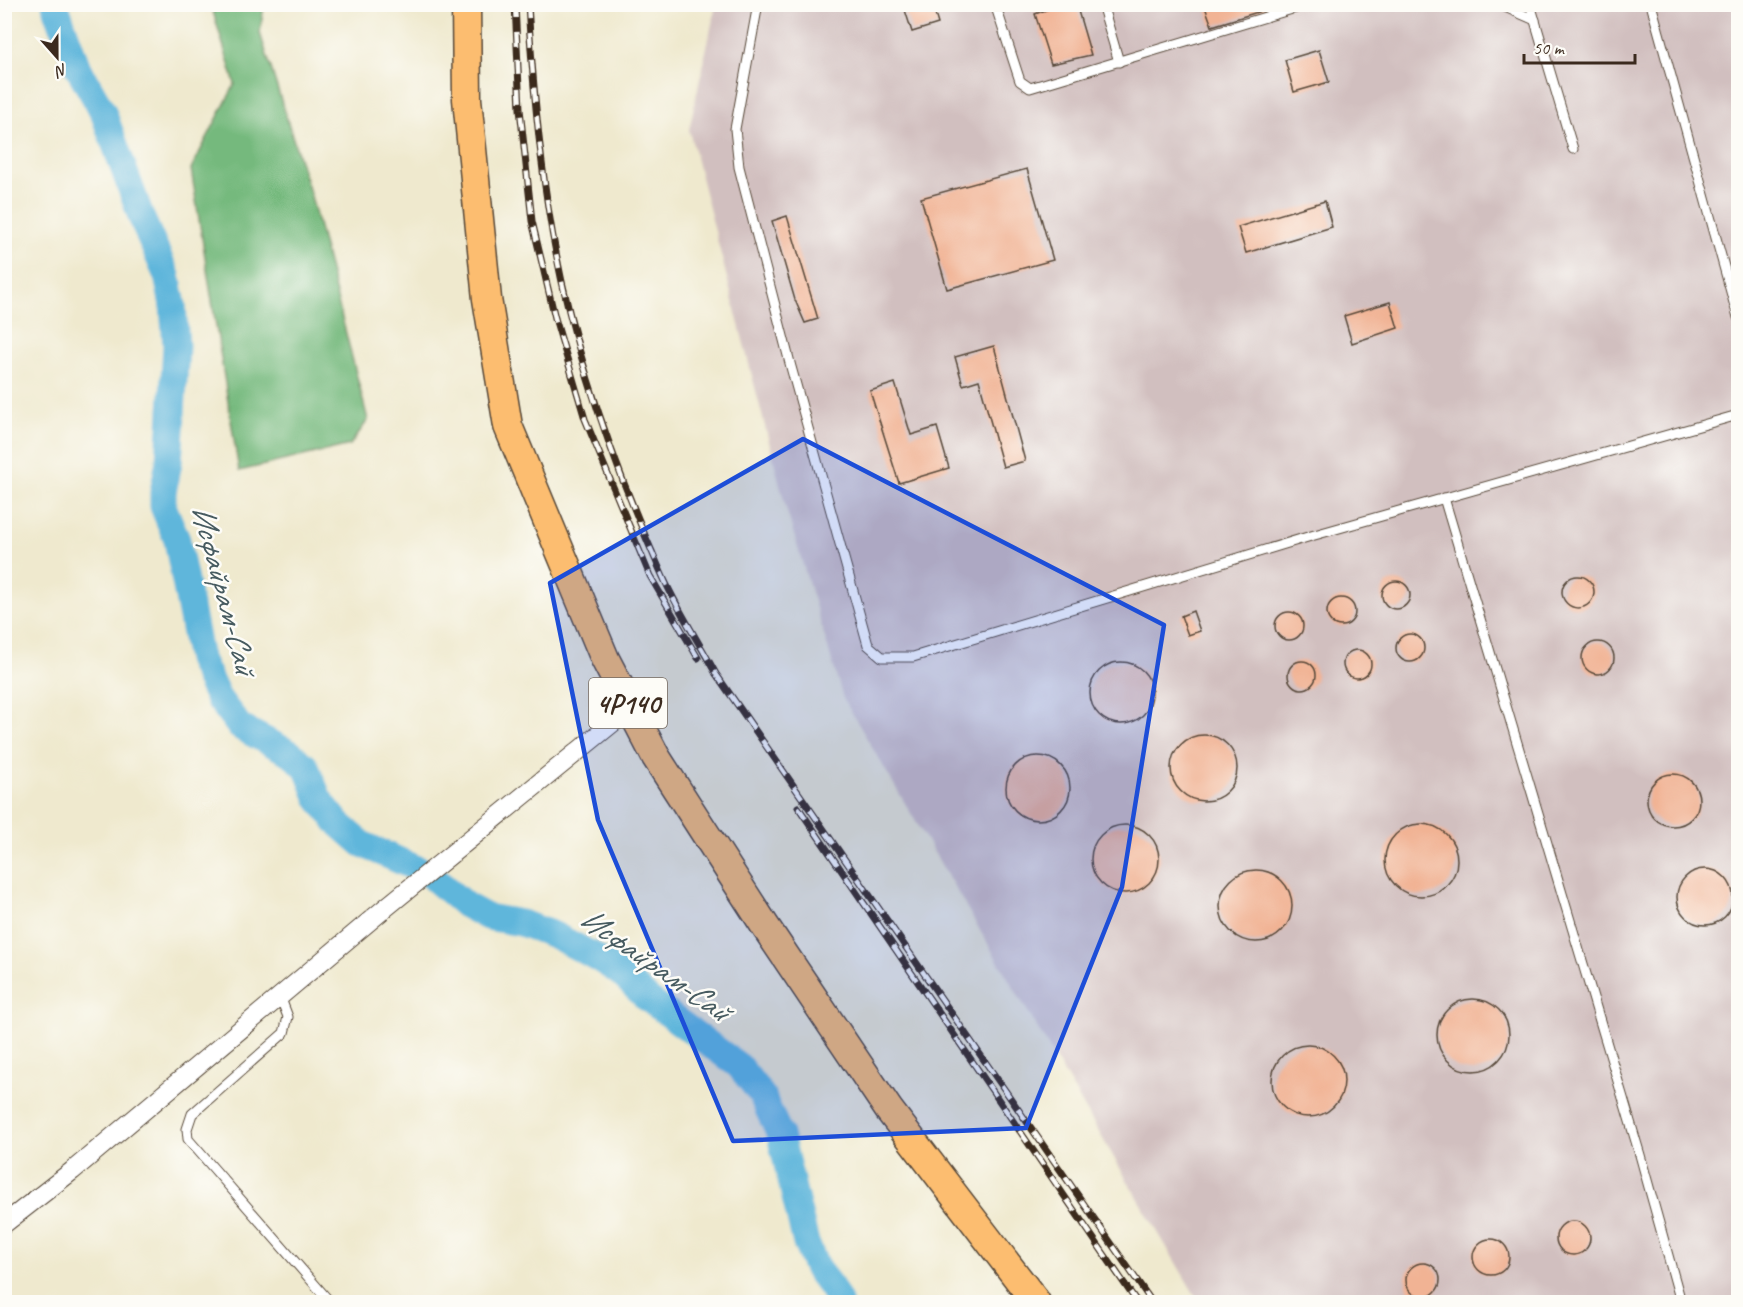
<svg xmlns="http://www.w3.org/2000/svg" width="1743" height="1307" font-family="Caveat,sans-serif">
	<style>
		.industrial { fill: #d1bfbf }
		.forest { fill: #74b97d; stroke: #58724e; stroke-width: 1.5 }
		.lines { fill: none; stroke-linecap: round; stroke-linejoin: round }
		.river { stroke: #5eb6db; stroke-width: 27 }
		.building { fill: #f1b394 }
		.lane-casing { stroke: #564738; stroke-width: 11 }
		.street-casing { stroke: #564738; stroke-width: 20 }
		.primary-casing { stroke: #564738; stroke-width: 31 }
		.lane { stroke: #fff; stroke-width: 9 }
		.street { stroke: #fff; stroke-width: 18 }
		.primary { stroke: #fcbd6f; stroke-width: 28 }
		.rail-casing { stroke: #3b2a1e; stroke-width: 7 }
		.rail { stroke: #fdfcf7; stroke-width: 4.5; stroke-dasharray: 14; stroke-linecap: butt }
		.marked { fill: #1d4ed8; fill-opacity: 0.2; stroke: #1d4ed8; stroke-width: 4.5; stroke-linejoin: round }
		.labels { text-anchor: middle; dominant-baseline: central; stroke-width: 5; stroke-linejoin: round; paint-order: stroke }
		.shield { fill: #fdfcf7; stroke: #75695f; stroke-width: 1.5 }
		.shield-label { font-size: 28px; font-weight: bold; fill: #3b2a1e }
		.water-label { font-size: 32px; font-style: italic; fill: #475b60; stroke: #fdfcf7 }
	</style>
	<rect width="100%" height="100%" fill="#fdfcf7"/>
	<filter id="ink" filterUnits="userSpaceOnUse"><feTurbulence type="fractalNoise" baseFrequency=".0167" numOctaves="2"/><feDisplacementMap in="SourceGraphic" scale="12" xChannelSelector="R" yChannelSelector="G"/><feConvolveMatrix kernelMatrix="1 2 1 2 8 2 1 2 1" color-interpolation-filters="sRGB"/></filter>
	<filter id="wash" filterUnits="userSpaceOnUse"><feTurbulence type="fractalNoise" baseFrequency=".008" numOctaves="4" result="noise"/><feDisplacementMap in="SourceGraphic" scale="24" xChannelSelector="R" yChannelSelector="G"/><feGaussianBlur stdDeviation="1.35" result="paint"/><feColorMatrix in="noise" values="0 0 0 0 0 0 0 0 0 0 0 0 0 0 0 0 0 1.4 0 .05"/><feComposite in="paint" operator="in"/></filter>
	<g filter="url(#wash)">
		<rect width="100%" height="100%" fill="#efe9ce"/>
		<polygon class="industrial" points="716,5 1738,5 1738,1302 1199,1302 843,698 786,508 689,130"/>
		<polygon class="forest" points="211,5 264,5 260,33 311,196 368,420 350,445 239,471 191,169 235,84"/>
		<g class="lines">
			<polyline class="river" points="55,4 77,66 103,112 142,219 167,276 173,305 176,346 169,462 163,492 163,506 177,540 200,659 218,698 240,727 290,753 306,767 319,799 338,823 362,844 429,874 465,905 487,917 521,923 554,935 594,956 619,972 648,999 739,1066 761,1094 780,1135 806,1243 817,1269 831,1287 839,1302"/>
		</g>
		<g id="blocks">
			<g class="building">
				<polygon points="911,4 932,4 938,24 912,32 904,7"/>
				<polygon points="1062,4 1076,4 1091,55 1051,64 1035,14"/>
				<polygon points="1204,4 1274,4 1274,7 1212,26"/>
				<polygon points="1319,50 1329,82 1294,92 1285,60"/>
				<polygon points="1027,169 1053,260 947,289 921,198"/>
				<polygon points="1325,201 1332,227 1246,253 1238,227"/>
				<polygon points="787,216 818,319 805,323 795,300 772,221"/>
				<polygon points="1390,302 1398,328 1352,343 1344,316"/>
				<polygon points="994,346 1025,461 1003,467 979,380 963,385 955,357"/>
				<polygon points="895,383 911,435 937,427 949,468 899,483 870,391"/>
				<circle cx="1578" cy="592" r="16"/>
				<circle cx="1396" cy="595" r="14"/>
				<circle cx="1341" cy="612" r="14"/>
				<polygon points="1193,611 1200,631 1188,635 1181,616"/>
				<circle cx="1289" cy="626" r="14"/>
				<circle cx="1410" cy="648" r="14"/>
				<circle cx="1598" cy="658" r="16"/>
				<circle cx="1357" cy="664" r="14"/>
				<circle cx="1302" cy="675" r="14"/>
				<circle cx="1121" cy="693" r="31"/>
				<circle cx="1204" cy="768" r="33"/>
				<circle cx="1038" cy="788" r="32"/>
				<circle cx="1673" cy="800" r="26"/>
				<circle cx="1421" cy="860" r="36"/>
				<circle cx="1125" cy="859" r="34"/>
				<circle cx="1705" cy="897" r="28"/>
				<circle cx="1256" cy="906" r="36"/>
				<circle cx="1473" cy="1035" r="36"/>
				<circle cx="1308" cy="1081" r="36"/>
				<circle cx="1573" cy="1238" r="17"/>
				<circle cx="1491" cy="1257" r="18"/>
				<circle cx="1423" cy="1280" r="17"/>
			</g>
		</g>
	</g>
	<g filter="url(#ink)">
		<use href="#blocks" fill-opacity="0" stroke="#564738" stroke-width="1.5"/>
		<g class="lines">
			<defs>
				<g id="lane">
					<polyline points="758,4 735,129 739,167 791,367 868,645 882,657 913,657 1311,536 1738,415"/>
					<polyline points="995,4 1020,81 1030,88 1309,4"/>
					<polyline points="1102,4 1119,62"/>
					<polyline points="1498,4 1535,20"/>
					<polyline points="1530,4 1573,149"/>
					<polyline points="1651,4 1738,317"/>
					<polyline points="1444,498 1640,1155 1681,1302"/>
					<polyline points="280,996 288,1017 284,1033 192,1114 187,1129 188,1139 330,1302"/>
				</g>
				<polyline id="street" points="4,1224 72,1171 384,909 631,708"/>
				<polyline id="primary" points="466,4 467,99 487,299 508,426 605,659 656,757 765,926 889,1110 1036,1302"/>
			</defs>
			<use href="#lane" class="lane-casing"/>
			<use href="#street" class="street-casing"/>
			<use href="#primary" class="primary-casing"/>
			<use href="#lane" class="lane"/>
			<use href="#street" class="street"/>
			<use href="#primary" class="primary"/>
			<defs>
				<g id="rail">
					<polyline points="515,4 520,109 532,221 555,318 585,419 650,576 698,658"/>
					<path d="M528,4C532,73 538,140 548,207C567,333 609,455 660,570C675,606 698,640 716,674L1152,1302"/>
					<polyline points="798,807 1137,1302"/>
				</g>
			</defs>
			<use href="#rail" class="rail-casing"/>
			<use href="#rail" class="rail"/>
		</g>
	</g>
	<path class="marked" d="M803,439L1164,625L1122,887L1026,1128L733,1141L598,820L550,583Z"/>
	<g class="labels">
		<rect class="shield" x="589" y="678" width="78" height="50" rx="4.5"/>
		<g class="shield-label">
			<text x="628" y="703">4P140</text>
		</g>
		<g class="water-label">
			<text transform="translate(224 589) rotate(75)">Исфайрам-Сай</text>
			<text transform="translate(655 964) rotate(35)">Исфайрам-Сай</text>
		</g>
	</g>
	<rect width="1743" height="1307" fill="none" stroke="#fdfcf7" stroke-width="24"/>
	<g transform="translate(57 57) rotate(159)" stroke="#fdfcf7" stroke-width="4.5" paint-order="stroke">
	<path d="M0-4.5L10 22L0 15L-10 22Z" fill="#3b2a1e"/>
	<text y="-9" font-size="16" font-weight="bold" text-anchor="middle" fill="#3b2a1e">N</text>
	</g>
	<path d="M1524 54v9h111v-9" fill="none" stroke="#3b2a1e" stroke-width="3"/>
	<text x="1533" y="54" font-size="18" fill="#3b2a1e" stroke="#fdfcf7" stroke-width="4.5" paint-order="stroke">50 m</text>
</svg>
